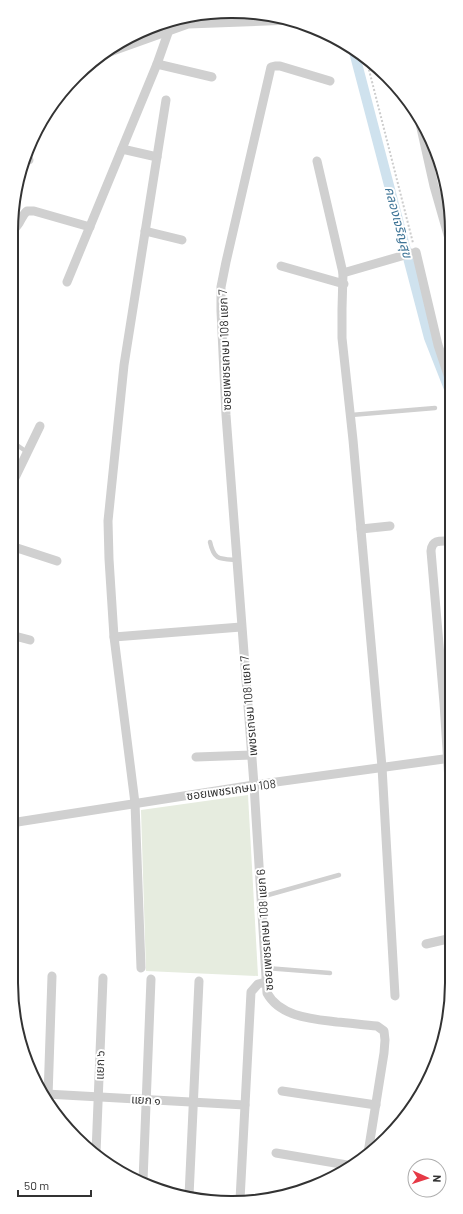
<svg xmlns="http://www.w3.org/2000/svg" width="463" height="1214" font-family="Barlow,'Noto Sans Thai',sans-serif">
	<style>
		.green { fill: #e6ecdf }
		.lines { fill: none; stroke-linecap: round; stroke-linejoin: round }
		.canal { stroke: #cfe2ee; stroke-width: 10 }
		.path { stroke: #cdcdcd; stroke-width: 2; stroke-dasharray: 2 2; stroke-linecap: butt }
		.lane { stroke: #d0d0d0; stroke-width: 4.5 }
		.street { stroke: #d0d0d0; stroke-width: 9 }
		.labels { text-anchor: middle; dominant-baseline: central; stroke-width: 4; stroke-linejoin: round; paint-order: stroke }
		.street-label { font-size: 12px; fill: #333; stroke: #fff }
		.water-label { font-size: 13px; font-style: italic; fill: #3f7597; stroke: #fff }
		.rim { fill: none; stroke: #333; stroke-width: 2 }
	</style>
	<rect width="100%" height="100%" fill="#fff"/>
	<polygon class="green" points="248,795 258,976 146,971 141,810"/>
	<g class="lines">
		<polyline class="canal" points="353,48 429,338 451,394"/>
		<polyline class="path" points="366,58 413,243"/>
		<g class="lane">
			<polyline points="351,415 435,408"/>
			<polyline points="11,441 27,452"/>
			<path d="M210,542C214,560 219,559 236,560"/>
			<polyline points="261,897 339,875"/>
			<polyline points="266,968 330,973"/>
		</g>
		<g class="street">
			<polyline points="107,53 188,24 292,20"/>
			<polyline points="157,64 212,77"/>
			<path d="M330,81L280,66H275L271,67L226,262L221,287V311L226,415L254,785L267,993C280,1017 313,1019 337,1022C350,1023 364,1025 377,1026L384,1031L385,1040L384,1053L368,1153"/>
			<polyline points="419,119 434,186 450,242"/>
			<polyline points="122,149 157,157"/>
			<polyline points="26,159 29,160"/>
			<polyline points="317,161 343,273 342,309 342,338 353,440 382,767 395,996"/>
			<path d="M11,228H15C21,223 21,216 27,211H34L90,227"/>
			<polyline points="145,231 182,240"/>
			<polyline points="416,252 438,345 451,384"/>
			<polyline points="281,266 344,284"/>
			<polyline points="343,273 412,253"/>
			<polyline points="67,282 157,64 169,30"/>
			<polyline points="11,486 40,426"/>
			<polyline points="361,529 390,526"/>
			<path d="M451,541C441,541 432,539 431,551L444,703L452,827"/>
			<polyline points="11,546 57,561"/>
			<polyline points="11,635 30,640"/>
			<polyline points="114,637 241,627"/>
			<polyline points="196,757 252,755"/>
			<polyline points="11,789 15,822 11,888"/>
			<polyline points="11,823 254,785 451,758"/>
			<polyline points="426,944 452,938"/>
			<polyline points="141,968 135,803 114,637 109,559 108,521 124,365 166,100"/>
			<polyline points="282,1091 376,1105"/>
			<polyline points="46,1094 245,1105"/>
			<polyline points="48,1097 52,976"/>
			<polyline points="96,1153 103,978"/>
			<polyline points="276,1153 353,1166"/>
			<polyline points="143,1181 151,979"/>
			<polyline points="189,1196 199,981"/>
			<polyline points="240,1200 251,992 258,984 266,982"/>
		</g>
	</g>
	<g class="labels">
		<g class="street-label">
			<text transform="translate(224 350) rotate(-92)">ซอยเพชรเกษม 108 แยก 7</text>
			<text transform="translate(248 706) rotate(-95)">เพชรเกษม 108 แยก 7</text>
			<text transform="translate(231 789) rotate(-8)">ซอยเพชรเกษม 108</text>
			<text transform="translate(264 930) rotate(-94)">ซอยเพชรเกษม 108 แยก 6</text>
			<text transform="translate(99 1065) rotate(-88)">แยก ๖</text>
			<text transform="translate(146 1099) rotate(3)">แยก ๑</text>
		</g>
		<g class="water-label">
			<text transform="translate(399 222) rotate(75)">คลองเจริญสุข</text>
		</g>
	</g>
	<path d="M0 0H463V1214H0ZM231 18H232A213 213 0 0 1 445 231V983A213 213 0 0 1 232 1196H231A213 213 0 0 1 18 983V231A213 213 0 0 1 231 18Z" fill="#fff" fill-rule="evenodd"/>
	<path class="rim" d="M231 18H232A213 213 0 0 1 445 231V983A213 213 0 0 1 232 1196H231A213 213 0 0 1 18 983V231A213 213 0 0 1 231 18Z"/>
	<g transform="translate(427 1178) rotate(93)"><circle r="19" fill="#ffffff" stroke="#adadad"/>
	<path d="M0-3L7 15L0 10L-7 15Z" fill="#e63946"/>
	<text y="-6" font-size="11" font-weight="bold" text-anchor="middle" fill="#333333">N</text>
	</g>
	<path d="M18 1190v6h73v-6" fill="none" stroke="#333333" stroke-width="2"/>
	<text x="24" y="1190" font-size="12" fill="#333333" stroke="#ffffff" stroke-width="3" paint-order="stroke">50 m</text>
</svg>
